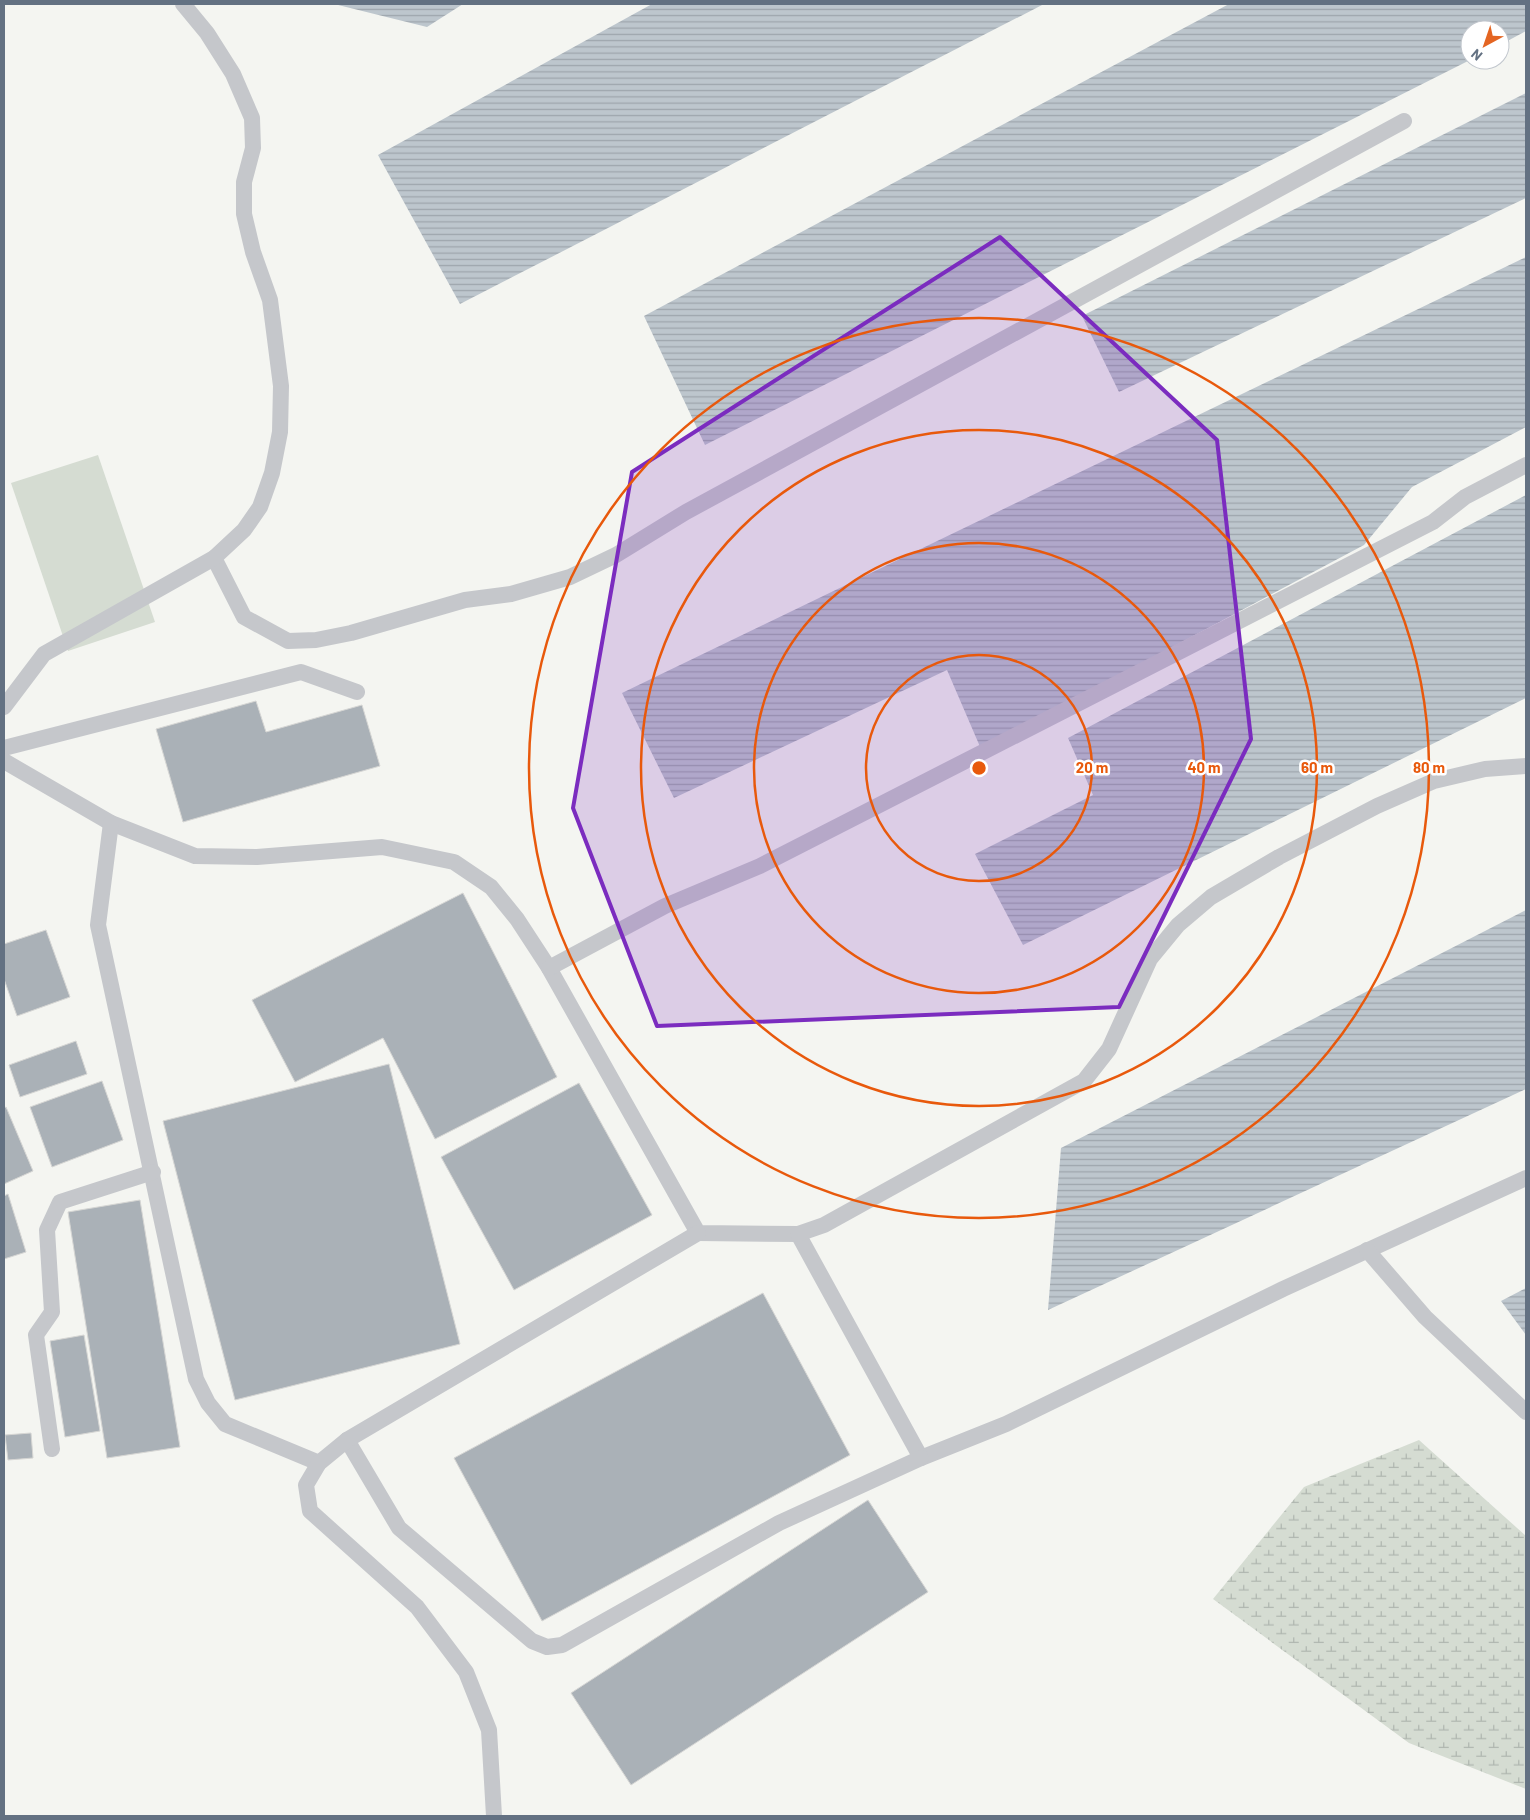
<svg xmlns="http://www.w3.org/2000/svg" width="1530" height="1820" font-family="Barlow,sans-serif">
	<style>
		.wetland { fill: url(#wetland-marsh) }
		.park { fill: #d5dcd2 }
		.water { fill: url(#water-rules) }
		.building { fill: #aab1b7; stroke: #d6d6d4 }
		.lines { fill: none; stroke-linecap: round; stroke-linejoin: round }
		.lane { stroke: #c5c7cb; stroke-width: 16 }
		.marked { fill: #7b2cbf; fill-opacity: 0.2; stroke: #7b2cbf; stroke-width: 4; stroke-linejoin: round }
		.ring { fill: none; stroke: #e8590c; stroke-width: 2.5 }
		.centre { fill: #e8590c; stroke: #fff; stroke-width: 2.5 }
		.ring-label { font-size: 15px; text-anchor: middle; font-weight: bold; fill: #e8590c; stroke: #fff; stroke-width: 5; stroke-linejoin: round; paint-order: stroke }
	</style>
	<defs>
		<pattern id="wetland-marsh" width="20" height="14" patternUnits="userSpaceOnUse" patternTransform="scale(1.25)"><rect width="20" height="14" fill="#d5dcd2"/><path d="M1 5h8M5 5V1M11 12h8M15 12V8" fill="none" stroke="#b0b7b0"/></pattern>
		<pattern id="water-rules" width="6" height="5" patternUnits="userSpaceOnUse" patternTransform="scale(1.25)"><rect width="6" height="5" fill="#bdc6cd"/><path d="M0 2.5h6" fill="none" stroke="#9da5ac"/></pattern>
	</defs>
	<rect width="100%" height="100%" fill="#f4f5f1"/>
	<polygon class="wetland" points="1419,1440 1526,1536 1526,1789 1409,1743 1213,1599 1304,1487"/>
	<polygon class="park" points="98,455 155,622 68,651 11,483"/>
	<g class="water">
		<polygon points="334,4 463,4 427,27"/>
		<polygon points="652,4 1044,4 460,304 378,155"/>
		<polygon points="1229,4 1526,4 1526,31 1500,45 1500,30 1470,30 1470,60 705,445 644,316"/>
		<polygon points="1526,93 1526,198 1119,392 1082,316"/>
		<polygon points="1526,257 1526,427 1412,487 1364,545 981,749 947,670 674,798 622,693"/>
		<polygon points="1526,495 1526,698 1023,945 975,854 1093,795 1068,738"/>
		<polygon points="1526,910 1526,1089 1048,1310 1061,1148"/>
		<polygon points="1526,1288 1526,1335 1501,1301"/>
	</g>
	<g class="building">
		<polygon points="256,701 266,732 362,705 380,766 183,822 156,729"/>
		<polygon points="463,893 557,1077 435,1139 383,1038 295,1082 252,1000"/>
		<polygon points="46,930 70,997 17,1016 4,979 4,944"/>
		<polygon points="76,1041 87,1074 20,1097 9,1065"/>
		<polygon points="389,1064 460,1344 235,1400 163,1121"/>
		<polygon points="102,1081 123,1140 52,1167 30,1107"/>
		<polygon points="579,1083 652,1215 514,1290 441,1157"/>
		<polygon points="6,1107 33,1171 4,1184 4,1108"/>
		<polygon points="8,1194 26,1252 4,1259 4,1196"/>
		<polygon points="140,1200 180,1447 107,1458 68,1212"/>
		<polygon points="763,1293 850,1455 542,1621 454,1458"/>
		<polygon points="84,1335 100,1431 65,1437 50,1341"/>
		<polygon points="31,1433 33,1458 8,1460 5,1435"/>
		<polygon points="868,1500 928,1592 631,1785 571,1693"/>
	</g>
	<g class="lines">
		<g class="lane">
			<polyline points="214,558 244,617 288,641 316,640 351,633 465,600 511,594 570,577 616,555 686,512 1404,121"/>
			<polyline points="4,707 44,654 214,558 244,530 260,507 272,473 280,432 281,386 270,300 253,252 244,214 244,182 253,148 252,118 233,74 207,33 183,4"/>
			<polyline points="4,748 301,672 357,692"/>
			<polyline points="4,761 111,823 195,856 257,857 382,847 454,862 491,887 517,919 549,968 698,1233 798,1234 921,1458 1006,1424 1283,1289 1526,1178"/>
			<polyline points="111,823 98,925 196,1379 208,1403 225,1424 319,1463"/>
			<polyline points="549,968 665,906 760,866 1433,522 1465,497 1526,465"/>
			<polyline points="798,1234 824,1225 1084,1081 1109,1049 1150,959 1178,925 1211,897 1279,857 1377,806 1434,781 1485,769 1526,766"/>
			<polyline points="1367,1250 1425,1317 1526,1412"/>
			<polyline points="347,1440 399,1528 532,1641 547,1647 562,1645 779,1523 921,1458"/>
			<polyline points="52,1449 36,1335 52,1312 47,1230 60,1202 153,1172"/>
			<polyline points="494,1816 489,1730 466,1672 417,1607 310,1511 306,1485 319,1463 347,1440 698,1233"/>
		</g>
	</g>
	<path class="marked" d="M1000,237L1217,440L1251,739L1119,1007L657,1026L573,808L632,472Z"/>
	<g class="ring">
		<circle cx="979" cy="768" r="113"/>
		<circle cx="979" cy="768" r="225"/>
		<circle cx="979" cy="768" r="338"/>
		<circle cx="979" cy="768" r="450"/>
	</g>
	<circle cx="979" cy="768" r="8" class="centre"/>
	<g class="ring-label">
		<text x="1092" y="773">20 m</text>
		<text x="1204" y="773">40 m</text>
		<text x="1317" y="773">60 m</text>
		<text x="1429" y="773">80 m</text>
	</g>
	<rect width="1530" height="1820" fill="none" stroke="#637182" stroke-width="10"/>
	<g transform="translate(1485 45) rotate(220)"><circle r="24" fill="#ffffff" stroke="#c1c6cd"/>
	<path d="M0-4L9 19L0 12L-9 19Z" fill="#e46522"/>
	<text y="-8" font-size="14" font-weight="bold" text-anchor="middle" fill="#637182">N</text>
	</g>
</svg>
